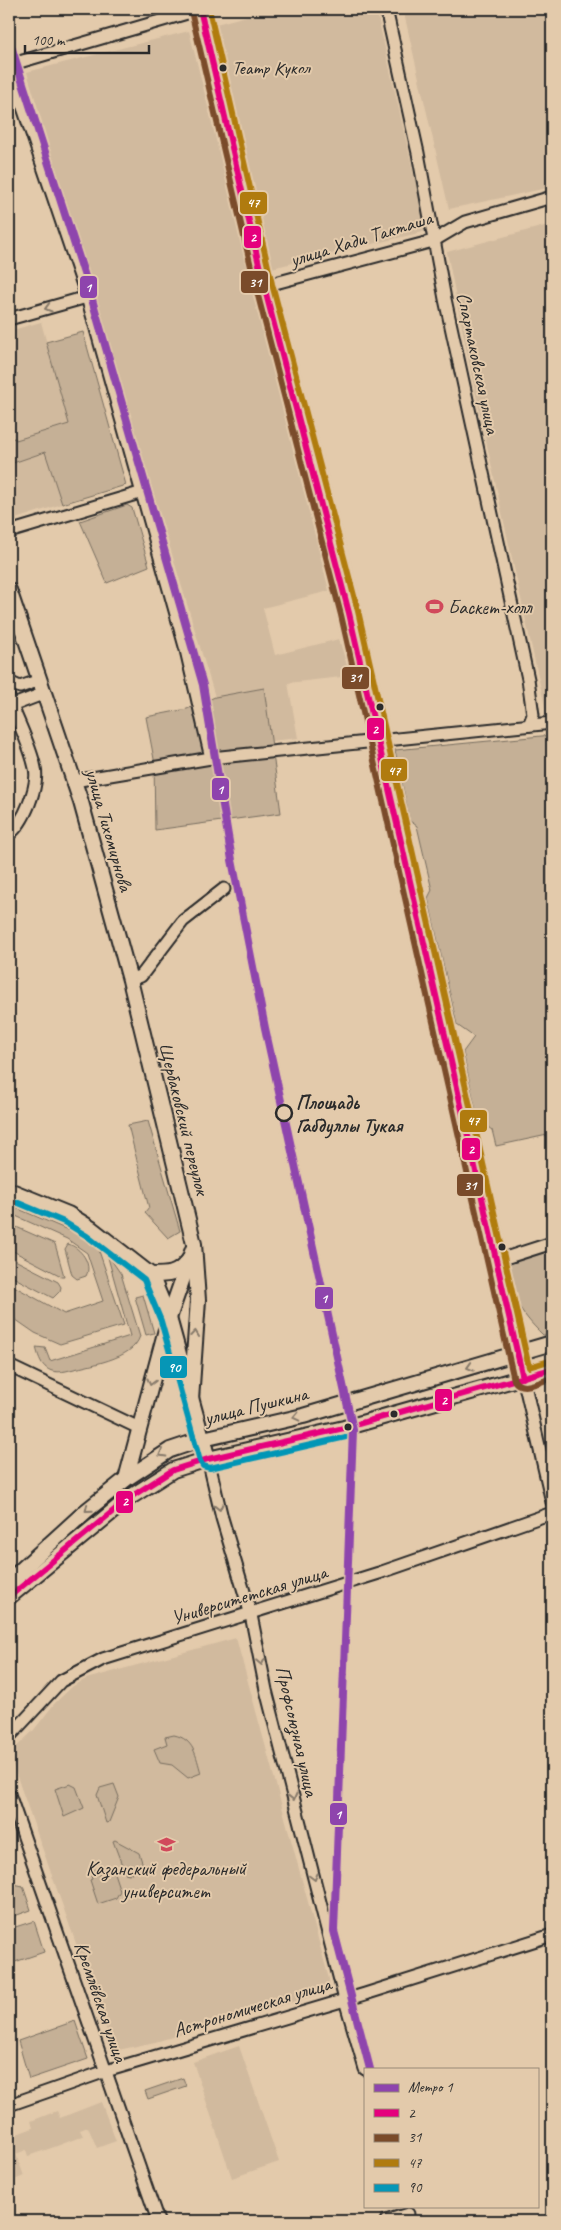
<svg xmlns="http://www.w3.org/2000/svg" width="561" height="2230" font-family="Caveat,sans-serif">
	<style>
		.built { fill: #d1ba9e }
		.green { fill: #c5b096; stroke: #786e60 }
		.lines { fill: none; stroke-linecap: round; stroke-linejoin: round }
		.minor-casing { stroke: #2b2b2b; stroke-width: 15 }
		.major-casing { stroke: #2b2b2b; stroke-width: 18 }
		.minor { stroke: #e3caab; stroke-width: 11 }
		.major { stroke: #e3caab; stroke-width: 14 }
		.bus-1-casing { stroke: #e3caab; stroke-width: 10 }
		.bus-2-casing { stroke: #e3caab; stroke-width: 10 }
		.bus-3-casing { stroke: #e3caab; stroke-width: 10 }
		.bus-4-casing { stroke: #e3caab; stroke-width: 10 }
		.bus-1 { stroke: #e5007d; stroke-width: 6 }
		.bus-2 { stroke: #7a4b2a; stroke-width: 6 }
		.bus-3 { stroke: #b07b0f; stroke-width: 6 }
		.bus-4 { stroke: #0696b6; stroke-width: 6 }
		.metro-1-casing { stroke: #e3caab; stroke-width: 11 }
		.metro-1 { stroke: #8e44ad; stroke-width: 8 }
		.oneway { stroke: #877a6b }
		.bus-dot { fill: #2b2b2b; stroke: #e3caab; stroke-width: 2 }
		.stop-dot { fill: #e3caab; stroke: #2b2b2b; stroke-width: 2.5 }
		.labels { text-anchor: middle; dominant-baseline: central; stroke-width: 4; stroke-linejoin: round; paint-order: stroke }
		.bus-label { font-size: 19px; fill: #2b2b2b; stroke: #e3caab; text-anchor: start }
		.street-label { font-size: 20px; fill: #2b2b2b; stroke: #e3caab }
		.poi-label { font-size: 20px; fill: #2b2b2b; stroke: #e3caab; text-anchor: start }
		.stop-label { font-size: 20px; font-weight: bold; fill: #2b2b2b; stroke: #e3caab; text-anchor: start }
		.line-badge { stroke: #e3caab; stroke-width: 2 }
		.badge-label { font-size: 14px; text-anchor: middle; font-weight: bold; fill: #fff }
	</style>
	<rect width="100%" height="100%" fill="#e3caab"/>
	<filter id="ink" filterUnits="userSpaceOnUse"><feTurbulence type="fractalNoise" baseFrequency=".02" numOctaves="2"/><feDisplacementMap in="SourceGraphic" scale="10" xChannelSelector="R" yChannelSelector="G"/><feConvolveMatrix kernelMatrix="1 2 1 2 8 2 1 2 1" color-interpolation-filters="sRGB"/></filter>
	<g filter="url(#ink)">
		<g class="built">
			<polygon points="274,9 376,9 427,231 272,268 216,24"/>
			<polygon points="403,9 552,9 552,187 449,209"/>
			<polygon points="189,31 329,591 263,608 275,655 339,639 350,676 288,683 298,738 271,741 264,688 215,697 27,72"/>
			<polygon points="552,224 552,716 547,716 473,382 447,252"/>
			<polygon points="41,322 69,424 16,440 15,438 9,439 9,331"/>
			<polygon points="9,451 13,463 45,452 62,504 9,521"/>
			<polygon points="236,1638 329,1979 329,1989 324,1993 155,2042 114,2051 9,1754 33,1731 55,1703 73,1686 86,1679"/>
			<polygon points="239,2046 279,2162 232,2178 193,2062"/>
			<polygon points="101,2102 116,2141 97,2148 88,2127 80,2130 83,2136 57,2146 28,2156 26,2150 16,2154 24,2176 9,2182 9,2137 33,2128 31,2121 57,2111 60,2118"/>
		</g>
		<g class="green">
			<polygon points="83,332 126,485 62,504 45,452 13,463 9,439 15,438 16,440 69,424 46,342"/>
			<polygon points="127,505 132,508 149,566 107,583 80,521"/>
			<polygon points="264,688 281,813 155,830 154,759 146,717 187,709 215,697"/>
			<polygon points="552,735 552,1134 496,1146 492,1130 478,1120 463,1052 474,1037 457,1025 428,898 432,890 417,826 410,821 395,750"/>
			<polygon points="148,1121 180,1231 168,1238 145,1213 149,1208 128,1125"/>
			<polygon points="9,1205 96,1242 124,1325 60,1344 35,1333 9,1315 10,1284 64,1314 103,1301 87,1253 67,1239 9,1213"/>
			<polygon points="14,1226 55,1244 64,1276 61,1276 9,1249 9,1237"/>
			<path d="M68,1244C80,1247 93,1264 86,1276L77,1279L72,1275L65,1249Z"/>
			<path d="M552,1248V1334L543,1335C517,1310 513,1297 505,1262Z"/>
			<path d="M107,1254L121,1274L140,1336C133,1360 88,1365 66,1371C46,1375 40,1364 36,1347L45,1348L50,1361L130,1336Z"/>
			<polygon points="9,1257 58,1282 61,1287 60,1291 53,1298 9,1275"/>
			<polygon points="143,1295 154,1333 146,1335 135,1297"/>
			<path d="M174,1735C194,1739 196,1756 201,1773L188,1778L172,1765L160,1763L154,1749L167,1744L165,1737Z"/>
			<polygon points="70,1784 76,1787 84,1808 64,1817 55,1789"/>
			<polygon points="114,1784 119,1797 109,1822 106,1823 97,1795 100,1788"/>
			<polygon points="115,1840 139,1853 144,1868 129,1874 125,1873 113,1841"/>
			<polygon points="104,1867 113,1870 120,1891 116,1898 98,1904 90,1880 92,1879 90,1872 97,1869 100,1877 106,1875"/>
			<polygon points="9,1883 23,1886 31,1910 9,1918"/>
			<polygon points="34,1921 44,1952 9,1964 9,1929"/>
			<polygon points="75,2021 88,2059 29,2079 18,2041"/>
			<polygon points="183,2078 186,2086 148,2099 145,2091"/>
		</g>
		<g class="lines">
			<defs>
				<g id="minor">
					<polyline points="200,9 264,286 349,613 384,762 453,1075 552,1502"/>
					<polyline points="386,9 418,153 445,299 528,679 533,715 529,725"/>
					<polyline points="9,65 201,9"/>
					<polyline points="9,66 87,297 186,650 211,758"/>
					<polyline points="264,286 433,241 465,222 552,197"/>
					<polyline points="9,319 87,297"/>
					<polyline points="9,532 143,492"/>
					<polyline points="9,682 20,687 40,680"/>
					<path d="M9,698C17,721 30,744 35,768C39,786 24,823 9,834"/>
					<polyline points="11,706 45,693"/>
					<polyline points="74,781 211,758 552,723"/>
					<polyline points="130,980 141,976 183,921 224,889"/>
					<polyline points="496,1261 552,1243"/>
					<polyline points="9,1366 139,1428"/>
					<polyline points="208,1459 222,1518 251,1615 266,1690 345,2000 365,2069"/>
					<polyline points="9,1737 61,1681 103,1659 379,1573 552,1513"/>
					<polyline points="9,1794 158,2221"/>
					<polyline points="9,2105 106,2071 365,1994 552,1935"/>
					<polyline points="386,2221 408,2214"/>
				</g>
				<g id="major">
					<polyline points="9,590 81,802 130,980 194,1244 198,1300 191,1400"/>
					<polyline points="9,1190 68,1214 92,1229 151,1275 169,1318 208,1459"/>
					<path d="M151,1275C168,1275 177,1275 188,1261"/>
					<polyline points="126,1479 169,1318 193,1249"/>
					<polyline points="9,1581 86,1511 126,1479 170,1450 203,1439 303,1416 552,1343"/>
					<polyline points="9,1597 129,1498 173,1470 208,1459 344,1428 552,1369"/>
				</g>
			</defs>
			<use href="#minor" class="minor-casing"/>
			<use href="#major" class="major-casing"/>
			<use href="#minor" class="minor"/>
			<use href="#major" class="major"/>
			<defs>
				<g id="bus-1">
					<polyline points="200,9 264,286 349,613 523,1378"/>
					<polyline points="9,1597 129,1498 173,1470 208,1459 344,1428 552,1369"/>
				</g>
				<path id="bus-2" d="M191,11L256,288L341,615L514,1380C521,1393 541,1381 552,1378"/>
				<polyline id="bus-3" points="209,9 272,284 358,611 529,1367 549,1361"/>
				<polyline id="bus-4" points="9,1199 64,1222 87,1236 144,1280 161,1321 200,1461 203,1466 210,1468 346,1437"/>
			</defs>
			<use href="#bus-1" class="bus-1-casing"/>
			<use href="#bus-2" class="bus-2-casing"/>
			<use href="#bus-3" class="bus-3-casing"/>
			<use href="#bus-4" class="bus-4-casing"/>
			<use href="#bus-1" class="bus-1"/>
			<use href="#bus-2" class="bus-2"/>
			<use href="#bus-3" class="bus-3"/>
			<use href="#bus-4" class="bus-4"/>
			<defs>
				<polyline id="metro-1" points="9,40 89,289 203,685 232,860 265,1028 353,1430 334,1931 370,2069"/>
			</defs>
			<use href="#metro-1" class="metro-1-casing"/>
			<use href="#metro-1" class="metro-1"/>
		</g>
		<defs><path id="oneway-chevron" d="M-2-3.5L2.5 0L-2 3.5" fill="none" stroke-width="1.6" stroke-linecap="round" stroke-linejoin="round" transform="scale(1.25)"/></defs>
		<g class="oneway">
			<use href="#oneway-chevron" transform="translate(48 308) rotate(164)"/>
			<use href="#oneway-chevron" transform="translate(195 1334) rotate(-84)"/>
			<use href="#oneway-chevron" transform="translate(470 1367) rotate(163)"/>
			<use href="#oneway-chevron" transform="translate(151 1382) rotate(105)"/>
			<use href="#oneway-chevron" transform="translate(296 1417) rotate(167)"/>
			<use href="#oneway-chevron" transform="translate(162 1454) rotate(150)"/>
			<use href="#oneway-chevron" transform="translate(219 1507) rotate(76)"/>
			<use href="#oneway-chevron" transform="translate(88 1509) rotate(141)"/>
			<use href="#oneway-chevron" transform="translate(261 1662) rotate(79)"/>
			<use href="#oneway-chevron" transform="translate(293 1797) rotate(76)"/>
			<use href="#oneway-chevron" transform="translate(314 1877) rotate(75)"/>
		</g>
	</g>
	<defs>
		<symbol id="stadium-bare" viewBox="-9 -9 18 18"><path d="M0-5a6.5 5 0 1 0 0 10a6.5 5 0 1 0 0-10ZM-3.5-1.8h7v3.6h-7Z" fill="#d1495b" stroke="#e3caab" stroke-width="2.5" paint-order="stroke"/></symbol>
		<symbol id="university-bare" viewBox="-9 -9 18 18"><path d="M0-5L7-2L0 1L-7-2ZM-4 1L0 2.5L4 1V4Q0 6-4 4Z" fill="#d1495b" stroke="#e3caab" stroke-width="2.5" paint-order="stroke"/></symbol>
	</defs>
	<g fill-rule="evenodd">
		<use href="#stadium-bare" x="422" y="594" width="25" height="25"/>
		<use href="#university-bare" x="154" y="1832" width="25" height="25"/>
	</g>
	<g class="bus-dot">
		<circle cx="223" cy="68" r="4.5"/>
		<circle cx="380" cy="707" r="4.5"/>
		<circle cx="502" cy="1247" r="4.5"/>
		<circle cx="394" cy="1414" r="4.5"/>
		<circle cx="348" cy="1427" r="4.5"/>
	</g>
	<circle class="stop-dot" cx="284" cy="1113" r="8"/>
	<g class="labels">
		<g class="bus-label">
			<text x="232" y="68">Театр Кукол</text>
		</g>
		<g class="street-label">
			<text transform="translate(361 239) rotate(-17)">улица Хади Такташа</text>
			<text transform="translate(478 363) rotate(78)">Спартаковская улица</text>
			<text transform="translate(109 830) rotate(74)">улица Тихомирнова</text>
			<text transform="translate(184 1119) rotate(76)">Щербаковский переулок</text>
			<text transform="translate(256 1406) rotate(-14)">улица Пушкина</text>
			<text transform="translate(249 1595) rotate(-17)">Университетская улица</text>
			<text transform="translate(297 1731) rotate(77)">Профсоюзная улица</text>
			<text transform="translate(101 2002) rotate(71)">Кремлёвская улица</text>
			<text transform="translate(252 2007) rotate(-17)">Астрономическая улица</text>
		</g>
		<g class="poi-label">
			<text x="448" y="607">Баскет-холл</text>
			<text x="166" y="1868" text-anchor="middle">Казанский федеральный<tspan x="166" dy="23">университет</tspan></text>
		</g>
		<g class="stop-label">
			<text x="296" y="1102">Площадь<tspan x="296" dy="23">Габдуллы Тукая</tspan></text>
		</g>
	</g>
	<g class="line-badge">
		<rect x="239" y="191" width="29" height="24" rx="5" fill="#b07b0f"/>
		<rect x="243" y="225" width="19" height="24" rx="5" fill="#e5007d"/>
		<rect x="240" y="270" width="29" height="24" rx="5" fill="#7a4b2a"/>
		<rect x="79" y="275" width="19" height="24" rx="5" fill="#8e44ad"/>
		<rect x="341" y="666" width="29" height="24" rx="5" fill="#7a4b2a"/>
		<rect x="366" y="717" width="19" height="24" rx="5" fill="#e5007d"/>
		<rect x="380" y="758" width="28" height="24" rx="5" fill="#b07b0f"/>
		<rect x="211" y="777" width="19" height="24" rx="5" fill="#8e44ad"/>
		<rect x="459" y="1109" width="29" height="24" rx="5" fill="#b07b0f"/>
		<rect x="461" y="1137" width="20" height="24" rx="5" fill="#e5007d"/>
		<rect x="456" y="1173" width="28" height="24" rx="5" fill="#7a4b2a"/>
		<rect x="314" y="1286" width="20" height="24" rx="5" fill="#8e44ad"/>
		<rect x="159" y="1355" width="29" height="24" rx="5" fill="#0696b6"/>
		<rect x="434" y="1388" width="19" height="24" rx="5" fill="#e5007d"/>
		<rect x="115" y="1490" width="19" height="24" rx="5" fill="#e5007d"/>
		<rect x="329" y="1802" width="19" height="24" rx="5" fill="#8e44ad"/>
	</g>
	<g class="badge-label">
		<text x="253" y="207">47</text>
		<text x="253" y="242">2</text>
		<text x="255" y="287">31</text>
		<text x="88" y="292">1</text>
		<text x="355" y="682">31</text>
		<text x="375" y="734">2</text>
		<text x="394" y="775">47</text>
		<text x="220" y="794">1</text>
		<text x="473" y="1125">47</text>
		<text x="471" y="1154">2</text>
		<text x="470" y="1190">31</text>
		<text x="324" y="1303">1</text>
		<text x="174" y="1372">90</text>
		<text x="444" y="1405">2</text>
		<text x="125" y="1506">2</text>
		<text x="338" y="1819">1</text>
	</g>
	<rect width="561" height="2230" fill="none" stroke="#e3caab" stroke-width="30"/>
	<rect x="15" y="15" width="531" height="2200" fill="none" stroke="#2b2b2b" stroke-width="2" filter="url(#ink)"/>
	<rect x="364" y="2068" width="175" height="140" fill="#e3caab" stroke="#998a78"/>
	<rect x="374" y="2084" width="25" height="8" fill="#8e44ad" stroke="#998a78"/>
	<text x="408" y="2092" font-size="15" fill="#2b2b2b">Метро 1</text>
	<rect x="374" y="2109" width="25" height="8" fill="#e5007d" stroke="#998a78"/>
	<text x="408" y="2118" font-size="15" fill="#2b2b2b">2</text>
	<rect x="374" y="2134" width="25" height="8" fill="#7a4b2a" stroke="#998a78"/>
	<text x="408" y="2142" font-size="15" fill="#2b2b2b">31</text>
	<rect x="374" y="2159" width="25" height="8" fill="#b07b0f" stroke="#998a78"/>
	<text x="408" y="2168" font-size="15" fill="#2b2b2b">47</text>
	<rect x="374" y="2184" width="25" height="8" fill="#0696b6" stroke="#998a78"/>
	<text x="408" y="2192" font-size="15" fill="#2b2b2b">90</text>
	<path d="M25 45v8h124v-8" fill="none" stroke="#2b2b2b" stroke-width="2.5"/>
	<text x="32" y="45" font-size="15" fill="#2b2b2b" stroke="#e3caab" stroke-width="4" paint-order="stroke">100 m</text>
</svg>
